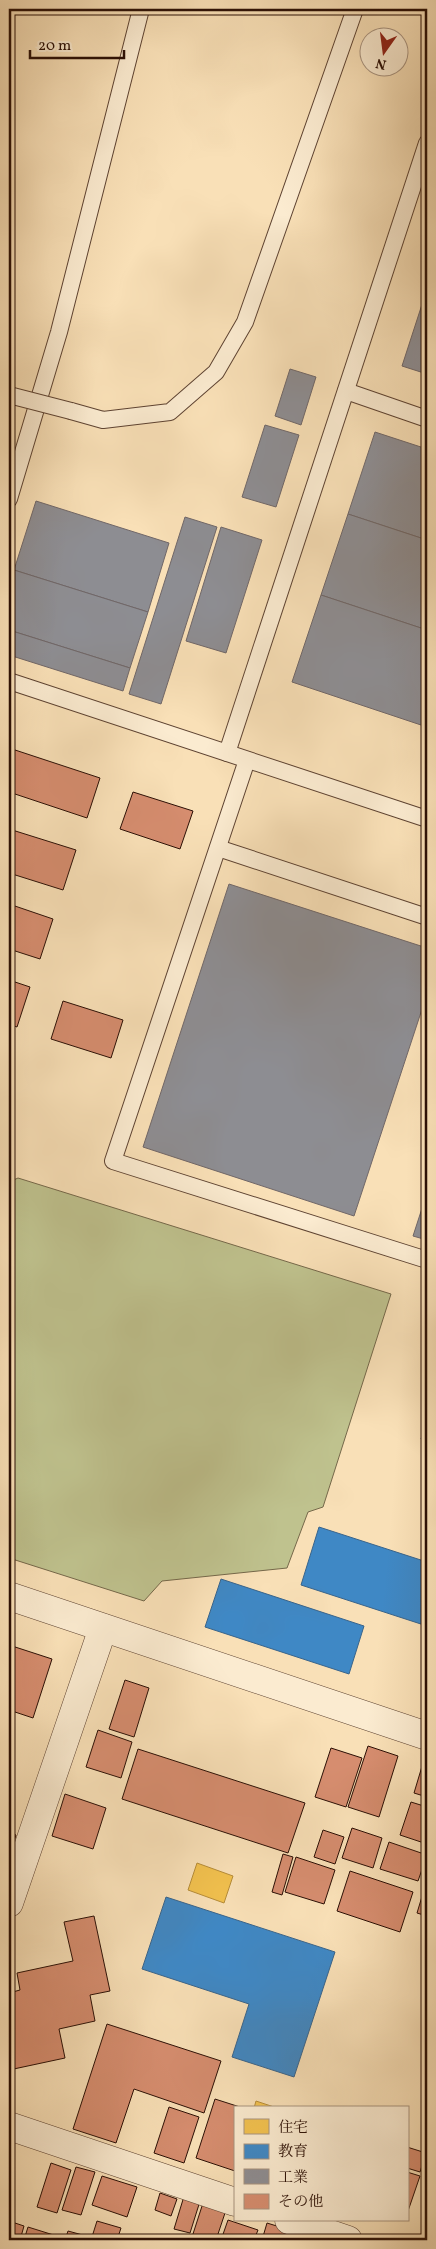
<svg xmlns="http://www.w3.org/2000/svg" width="436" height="2249" font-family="Vollkorn,'Noto Serif JP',serif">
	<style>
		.green { fill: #bfc28e; stroke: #75684a }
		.homes { fill: #f2c14e; stroke: #b68c38 }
		.schools { fill: #3f88c5; stroke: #39648b }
		.industry { fill: #8d8d92; stroke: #706768 }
		.building { fill: #d68d6f; stroke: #2b0f05 }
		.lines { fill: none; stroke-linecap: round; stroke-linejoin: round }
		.lane-casing { stroke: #5e4332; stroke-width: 18 }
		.street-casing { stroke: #5e4332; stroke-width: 29 }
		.lane { stroke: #fbebd0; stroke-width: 16 }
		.street { stroke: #fbebd0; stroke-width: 28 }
		.lane-bridge-casing { stroke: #5e4332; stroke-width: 18; stroke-linecap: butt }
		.lane-bridge { stroke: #fbebd0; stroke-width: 16 }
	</style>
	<rect width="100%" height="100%" fill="#f9e0b7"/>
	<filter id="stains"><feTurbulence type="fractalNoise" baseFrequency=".004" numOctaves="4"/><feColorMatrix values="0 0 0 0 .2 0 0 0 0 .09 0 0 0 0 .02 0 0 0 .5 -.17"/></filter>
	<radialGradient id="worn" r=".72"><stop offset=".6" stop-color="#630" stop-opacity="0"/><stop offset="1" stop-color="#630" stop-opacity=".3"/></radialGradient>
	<polygon class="green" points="18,1178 391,1294 323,1507 308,1512 287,1568 162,1581 144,1601 9,1558 9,1182"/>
	<g class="homes">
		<polygon points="197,1863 233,1876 224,1903 188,1890"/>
		<polygon points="256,2101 277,2108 254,2108"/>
	</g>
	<g class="schools">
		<polygon points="427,1420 427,1441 421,1439"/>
		<polygon points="319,1527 427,1562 427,1626 301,1585"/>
		<polygon points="221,1579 364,1626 349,1674 205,1627"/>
		<polygon points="166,1897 335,1952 294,2077 232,2057 249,2004 142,1969"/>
	</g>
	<g class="industry">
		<polygon points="427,289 427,374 402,366"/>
		<polygon points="290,369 316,377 301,425 275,416"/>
		<polygon points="265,425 299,435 276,507 242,497"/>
		<polygon points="375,432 427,449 427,540 348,514"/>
		<polygon points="36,501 169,543 148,612 14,570"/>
		<polygon points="348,514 427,540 427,630 321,595"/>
		<polygon points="185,517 217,527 161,704 129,694"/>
		<polygon points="221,527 262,540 226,653 186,641"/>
		<polygon points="14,570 148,612 130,668 9,630 9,588"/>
		<polygon points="321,595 427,630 427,727 292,682"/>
		<polygon points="9,630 130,668 123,691 9,655"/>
		<polygon points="229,884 427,948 427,994 354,1216 143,1147"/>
		<polygon points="427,1193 427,1240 413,1236"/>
	</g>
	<g class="building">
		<polygon points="9,748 100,778 87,818 9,792"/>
		<polygon points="133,792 193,811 180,849 120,829"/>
		<polygon points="9,829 76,850 63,890 9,873"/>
		<polygon points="9,904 53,919 40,959 9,949"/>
		<polygon points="9,980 30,987 17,1027 9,1024"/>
		<polygon points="63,1001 123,1020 111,1058 51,1039"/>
		<polygon points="9,1645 52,1659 33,1718 9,1710"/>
		<polygon points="125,1680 149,1688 134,1737 109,1729"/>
		<polygon points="98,1730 132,1742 121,1778 86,1767"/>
		<polygon points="368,1746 398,1756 379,1817 348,1807"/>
		<polygon points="331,1748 362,1758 346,1807 315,1797"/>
		<polygon points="138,1749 305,1803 288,1853 122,1799"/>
		<polygon points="423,1763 427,1764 427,1797 414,1793"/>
		<polygon points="65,1794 106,1808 93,1849 52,1836"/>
		<polygon points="411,1802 427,1807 427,1844 400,1835"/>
		<polygon points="352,1828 382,1838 373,1868 342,1858"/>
		<polygon points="323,1830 344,1837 335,1864 314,1857"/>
		<polygon points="9,1832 16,1835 9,1858"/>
		<polygon points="389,1842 427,1855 418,1881 380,1869"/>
		<polygon points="283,1854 293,1857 282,1895 272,1892"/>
		<polygon points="296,1857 335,1870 324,1904 285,1892"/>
		<polygon points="350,1871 413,1892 400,1932 337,1911"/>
		<polygon points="427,1880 427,1916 417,1913"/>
		<polygon points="94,1916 110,1991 90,1995 95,2021 59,2029 65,2058 9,2070 9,1993 20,1990 17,1973 73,1961 64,1922"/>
		<polygon points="107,2024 221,2061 204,2113 134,2089 116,2143 73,2129"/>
		<polygon points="215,2099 243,2108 235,2108 235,2171 196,2158"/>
		<polygon points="169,2107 199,2117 184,2163 154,2153"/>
		<polygon points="407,2147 426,2153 420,2172 407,2168"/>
		<polygon points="51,2163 71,2170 57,2213 37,2207"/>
		<polygon points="76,2167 95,2172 81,2215 62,2210"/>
		<polygon points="407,2172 420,2176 407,2214"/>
		<polygon points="102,2176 137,2187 127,2217 92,2205"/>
		<polygon points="160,2193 177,2199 171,2216 155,2210"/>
		<polygon points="185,2193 201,2198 190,2233 174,2229"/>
		<polygon points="203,2203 226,2210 216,2240 202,2240 192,2237"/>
		<polygon points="228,2220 258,2230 254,2240 221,2240"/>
		<polygon points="9,2221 24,2226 20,2240 9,2240"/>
		<polygon points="97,2221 121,2228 117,2240 91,2240"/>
		<polygon points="267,2223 293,2231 290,2240 262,2240"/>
		<polygon points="28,2227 60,2237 59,2240 24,2240"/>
		<polygon points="68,2231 90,2237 89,2240 65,2240"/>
	</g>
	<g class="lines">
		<defs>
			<g id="lane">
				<polyline points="346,391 427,419"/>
				<polyline points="71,411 103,420 170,412 216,372 245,322 355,9"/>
				<polyline points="9,499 59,332 141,9"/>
				<polyline points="9,681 427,819"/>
				<polyline points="227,753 427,143"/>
				<polyline points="247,760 113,1161 427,1260"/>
				<polyline points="218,848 427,917"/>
			</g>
			<g id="street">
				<polyline points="9,1596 427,1736"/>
				<polyline points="9,1903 103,1628"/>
				<polyline points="9,2126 235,2202"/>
				<polyline points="289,2220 348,2240"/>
			</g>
		</defs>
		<use href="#lane" class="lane-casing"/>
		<use href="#street" class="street-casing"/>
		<use href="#lane" class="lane"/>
		<use href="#street" class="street"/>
		<defs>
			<polyline id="lane-bridge" points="9,395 71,411"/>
		</defs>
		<use href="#lane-bridge" class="lane-bridge-casing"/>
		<use href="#lane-bridge" class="lane-bridge"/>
	</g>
	<rect width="436" height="2249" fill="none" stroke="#f9e0b7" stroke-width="30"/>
	<rect x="10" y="10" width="416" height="2229" fill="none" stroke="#2b0f05" stroke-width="2.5"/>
	<rect x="15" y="15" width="406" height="2219" fill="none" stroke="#2b0f05"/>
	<rect x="234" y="2106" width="175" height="115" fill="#fbebd0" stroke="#a8937f"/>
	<rect x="244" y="2119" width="25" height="15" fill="#f2c14e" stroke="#a8937f"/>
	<text x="278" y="2132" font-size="15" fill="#2b0f05">住宅</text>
	<rect x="244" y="2144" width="25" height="15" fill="#3f88c5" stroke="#a8937f"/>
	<text x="278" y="2156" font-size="15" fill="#2b0f05">教育</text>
	<rect x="244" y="2169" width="25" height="15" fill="#8d8d92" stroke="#a8937f"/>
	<text x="278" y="2182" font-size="15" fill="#2b0f05">工業</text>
	<rect x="244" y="2194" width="25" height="15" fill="#d68d6f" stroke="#a8937f"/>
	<text x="278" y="2206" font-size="15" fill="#2b0f05">その他</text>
	<g transform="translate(384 52) rotate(194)"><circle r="24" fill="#fbebd0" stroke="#a8937f"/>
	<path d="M0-4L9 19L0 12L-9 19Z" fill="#8f2418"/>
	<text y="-8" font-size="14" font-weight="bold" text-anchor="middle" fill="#2b0f05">N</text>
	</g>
	<path d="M30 50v8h94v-8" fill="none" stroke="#2b0f05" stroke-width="2.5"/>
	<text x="38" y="50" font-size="15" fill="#2b0f05" stroke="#fbebd0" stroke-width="4" paint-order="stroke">20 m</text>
	<rect width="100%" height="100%" filter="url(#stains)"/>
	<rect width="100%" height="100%" fill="url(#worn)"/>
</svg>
